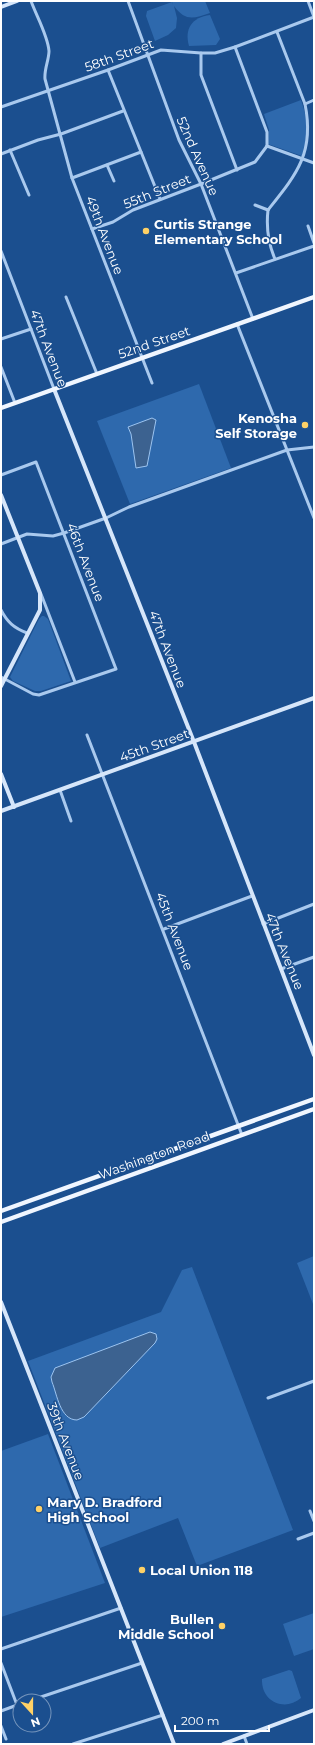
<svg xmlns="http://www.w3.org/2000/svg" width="315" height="1745" font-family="Montserrat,sans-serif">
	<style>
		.green { fill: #2e69ad }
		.water { fill: #3c6290; stroke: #9cc4f0 }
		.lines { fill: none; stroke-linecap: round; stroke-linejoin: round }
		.street { stroke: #a9c9ee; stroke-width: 3 }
		.secondary { stroke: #d6e6fa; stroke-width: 4 }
		.primary { stroke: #f0f6ff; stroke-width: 4.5 }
		.poi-dot { fill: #ffd166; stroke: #1b4f8f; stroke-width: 1.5 }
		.labels { text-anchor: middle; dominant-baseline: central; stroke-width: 3; stroke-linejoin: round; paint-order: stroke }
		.street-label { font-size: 13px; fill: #fff; stroke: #1b4f8f }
		.poi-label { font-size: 13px; font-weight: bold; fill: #fff; stroke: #1b4f8f; text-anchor: start }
	</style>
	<rect width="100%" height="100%" fill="#1b4f8f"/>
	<g class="green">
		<path d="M172,1H205L210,13C193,19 185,21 174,6L177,18L176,28L168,35L155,41L146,16L147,11L172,2L173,5Z"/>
		<path d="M210,15L220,39L216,45L189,46C184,29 192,17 210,15Z"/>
		<path d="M301,100C309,123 308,133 302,156L268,144L269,130L264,114Z"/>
		<polygon points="199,384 231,468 130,504 97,421"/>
		<polygon points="42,616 44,616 48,619 71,681 41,691 35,691 13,681 10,677 39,619"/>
		<polygon points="314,1256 314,1304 313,1304 297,1263"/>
		<polygon points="192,1267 293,1530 197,1566 178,1518 100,1548 28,1361 161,1312 182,1270"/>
		<polygon points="48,1434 105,1583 1,1617 1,1451"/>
		<polygon points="314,1613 314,1649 294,1656 283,1624"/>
		<path d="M289,1670L292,1671L301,1698C285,1712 261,1702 262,1679Z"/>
	</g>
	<g class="water">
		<polygon points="152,418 156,420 147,466 136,468 131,434 128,427"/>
		<path d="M150,1332L156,1334L157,1339L155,1343L84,1417L77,1420C60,1420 57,1394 52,1382L51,1377L55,1368Z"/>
	</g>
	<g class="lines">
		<g class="street">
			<path d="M31,1C36,15 48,36 49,51C49,60 44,69 45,79L72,178L152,383"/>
			<polyline points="128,1 179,140 201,184 253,319"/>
			<polyline points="235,47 267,132 267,146"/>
			<polyline points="201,53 201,75 237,170"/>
			<polyline points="108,70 160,199"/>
			<polyline points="305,104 314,100"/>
			<polyline points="1,107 108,70 161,50 201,53 215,53 235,47 314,17 308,1"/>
			<polyline points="267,146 314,163"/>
			<polyline points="10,150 29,195"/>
			<polyline points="1,154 38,140 61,134 123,111"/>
			<polyline points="107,165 114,181"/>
			<polyline points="72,178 141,152"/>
			<polyline points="255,205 268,210"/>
			<path d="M268,210C296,175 315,153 305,104L277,32"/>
			<path d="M268,210C266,228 268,243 275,259"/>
			<polyline points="308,226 314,243"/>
			<polyline points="92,229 113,222 133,210 201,184 255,162 267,146"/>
			<polyline points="1,251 54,389"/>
			<polyline points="236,273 314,246"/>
			<polyline points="66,297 97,374"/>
			<polyline points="237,324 314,518"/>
			<polyline points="1,339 31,329"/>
			<polyline points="1,367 15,403"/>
			<polyline points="1,475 36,462 116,669 39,695 33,694 1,677"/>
			<polyline points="1,544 27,534 53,536 64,533 106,518 129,507 287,450 314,447"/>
			<polyline points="41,594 75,682"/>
			<path d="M1,610C7,622 14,628 27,633"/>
			<polyline points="87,735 242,1135"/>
			<polyline points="60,790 71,821"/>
			<polyline points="263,924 314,904"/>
			<polyline points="164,929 252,896"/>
			<polyline points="281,969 314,957"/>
			<polyline points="268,1398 314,1381"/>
			<polyline points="310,1511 314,1521"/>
			<polyline points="298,1539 314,1533"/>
			<polyline points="1,1649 121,1608"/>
			<polyline points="1,1663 17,1705"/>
			<polyline points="29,1701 142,1663"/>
			<polyline points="1,1711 20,1704"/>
			<polyline points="1,1726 6,1739"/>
			<polyline points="244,1736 247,1744"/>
			<polyline points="73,1744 163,1715"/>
		</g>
		<g class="secondary">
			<polyline points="1,7 17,1"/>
			<polyline points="54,389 194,742 314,1055"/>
			<polyline points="1,495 40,593 40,610 1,686"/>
			<polyline points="1,774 14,807"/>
			<polyline points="1,811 314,698"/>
			<polyline points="1,1302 174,1744"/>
			<polyline points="223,1744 314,1710"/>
		</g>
		<g class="primary">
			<polyline points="1,408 314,297"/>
			<polyline points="1,1211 314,1099"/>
			<polyline points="1,1222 314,1109"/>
		</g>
	</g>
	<g class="poi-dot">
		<circle cx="146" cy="231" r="4"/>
		<circle cx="305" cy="425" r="4"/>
		<circle cx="39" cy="1509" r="4"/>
		<circle cx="142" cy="1570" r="4"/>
		<circle cx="222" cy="1626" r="4"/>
	</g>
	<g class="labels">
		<g class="street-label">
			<text transform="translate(119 55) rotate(-20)">58th Street</text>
			<text transform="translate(198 156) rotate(66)">52nd Avenue</text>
			<text transform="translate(157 191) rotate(-22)">55th Street</text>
			<text transform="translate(105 235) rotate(69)">49th Avenue</text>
			<text transform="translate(154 342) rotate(-19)">52nd Street</text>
			<text transform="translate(49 348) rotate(69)">47th Avenue</text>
			<text transform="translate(86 562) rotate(69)">46th Avenue</text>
			<text transform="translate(168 649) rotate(69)">47th Avenue</text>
			<text transform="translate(154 745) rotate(-20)">45th Street</text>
			<text transform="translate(175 931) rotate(69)">45th Avenue</text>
			<text transform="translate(285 951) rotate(68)">47th Avenue</text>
			<text transform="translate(154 1155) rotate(-20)">Washington Road</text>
			<text transform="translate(66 1441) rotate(69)">39th Avenue</text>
		</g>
		<g class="poi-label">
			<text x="154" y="224">Curtis Strange<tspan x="154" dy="15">Elementary School</tspan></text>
			<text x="297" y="418" text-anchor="end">Kenosha<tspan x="297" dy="15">Self Storage</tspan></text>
			<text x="47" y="1502">Mary D. Bradford<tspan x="47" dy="15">High School</tspan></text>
			<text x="150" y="1570">Local Union 118</text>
			<text x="214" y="1619" text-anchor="end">Bullen<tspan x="214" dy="15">Middle School</tspan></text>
		</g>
	</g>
	<rect width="315" height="1745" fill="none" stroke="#ffffff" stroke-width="4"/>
	<g transform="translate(32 1713) rotate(159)"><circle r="19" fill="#1b4f8f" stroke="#7695bc"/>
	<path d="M0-3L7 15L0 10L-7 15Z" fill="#ffd166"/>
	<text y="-6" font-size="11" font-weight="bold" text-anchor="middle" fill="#ffffff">N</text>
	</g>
	<path d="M175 1725v6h94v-6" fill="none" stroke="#ffffff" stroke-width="2"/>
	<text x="181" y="1725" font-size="12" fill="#ffffff" stroke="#1b4f8f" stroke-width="3" paint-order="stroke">200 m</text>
</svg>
